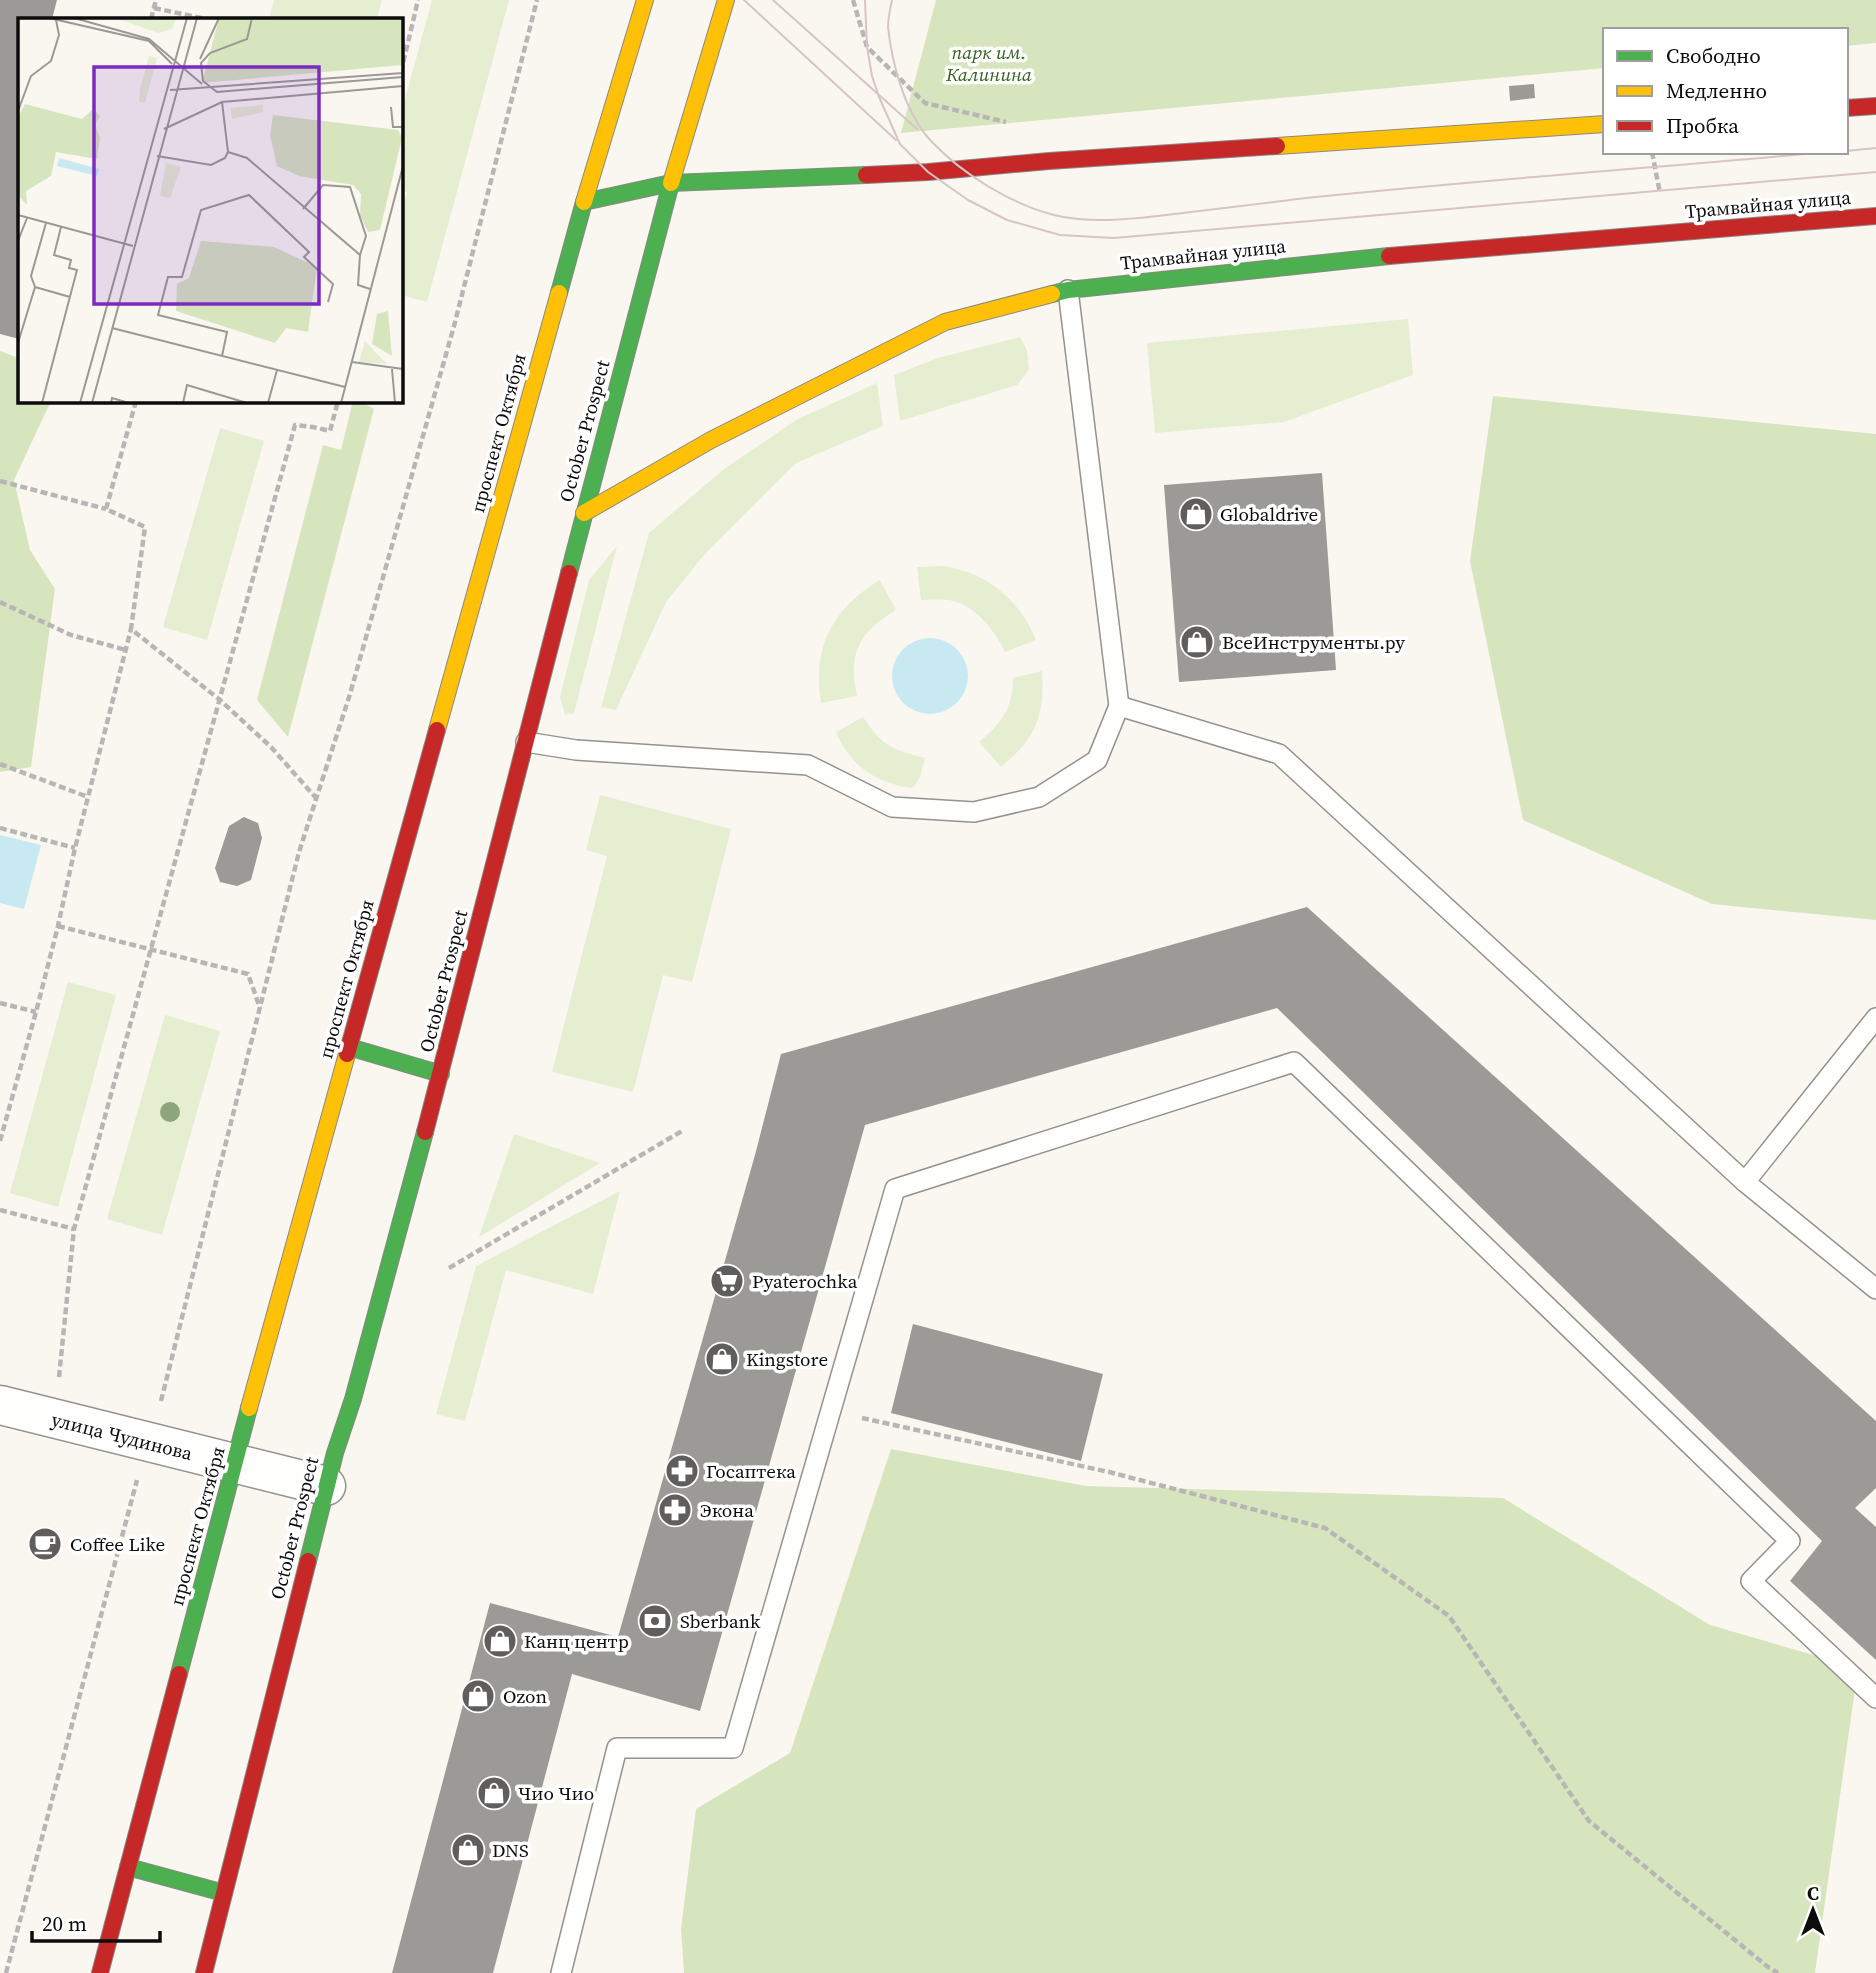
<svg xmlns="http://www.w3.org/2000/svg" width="1876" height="1973" font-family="'Source Serif 4',serif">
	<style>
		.green { fill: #e6eed1 }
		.forest { fill: #d7e5bf }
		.water { fill: #c8e8f2 }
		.building { fill: #9c9a96 }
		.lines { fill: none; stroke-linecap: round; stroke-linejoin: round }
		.lane-casing { stroke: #93928f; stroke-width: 22 }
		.street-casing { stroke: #93928f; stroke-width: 41 }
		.fast-casing { stroke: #8a8885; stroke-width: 18 }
		.slow-casing { stroke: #8a8885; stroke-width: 18 }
		.jam-casing { stroke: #8a8885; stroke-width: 18 }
		.path { stroke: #b7b6b5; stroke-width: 4.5; stroke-dasharray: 7 3.5; stroke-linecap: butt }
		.lane { stroke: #fefefd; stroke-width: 19 }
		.street { stroke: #fefefd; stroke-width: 38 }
		.fast { stroke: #4caf50; stroke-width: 16 }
		.slow { stroke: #ffc107; stroke-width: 16 }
		.jam { stroke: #c62828; stroke-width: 16 }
		.tram { stroke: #d6c5c6; stroke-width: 2 }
		.tree { fill: #8da47d }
		.labels { text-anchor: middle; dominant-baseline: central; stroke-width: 7; stroke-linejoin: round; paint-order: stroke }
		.park-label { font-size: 19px; font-style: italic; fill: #34611f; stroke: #fff }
		.street-label { font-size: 19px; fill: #0c0c0c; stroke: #fff }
		.poi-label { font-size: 19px; fill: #0c0c0c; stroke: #fff; text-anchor: start }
		.inset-road { fill: none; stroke: #9b9995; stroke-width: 2 }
		.view { fill: #7b2cbf; fill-opacity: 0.15; stroke: #7b2cbf; stroke-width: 3.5 }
		.inset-edge { fill: none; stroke: #0c0c0c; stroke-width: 3.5 }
	</style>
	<rect width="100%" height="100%" fill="#faf7f0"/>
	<g class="green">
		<polygon points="274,0 382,0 377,19 269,19"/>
		<polygon points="432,0 509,0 427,302 401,295 401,215 407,192 401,189 401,114"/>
		<polygon points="1408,319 1413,375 1284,422 1155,433 1147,343"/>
		<polygon points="1020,337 1027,350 1029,370 1017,385 900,421 894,375 938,358"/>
		<polygon points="877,383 883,426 796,463 704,555 666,602 616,710 601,707 649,533 724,469 796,420"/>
		<polygon points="220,428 264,441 207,640 163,627"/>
		<polygon points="617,546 574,713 565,715 560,697 589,580"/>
		<path d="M945,566C956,569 968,571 977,576C1005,589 1025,613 1036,640L1005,652C997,634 979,611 960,603C949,598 933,600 921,600L917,567Z"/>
		<path d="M880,580L896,610C859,633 848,651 857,696L821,703C812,647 832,609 880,580Z"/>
		<path d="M1042,671C1045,716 1036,738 1001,767L979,742C1001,724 1013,708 1013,678Z"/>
		<path d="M863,717C883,747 891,749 925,758L920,777L913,788C877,784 850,766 836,732Z"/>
		<polygon points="600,795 731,829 692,982 663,975 633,1092 552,1072 607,856 586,850"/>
		<polygon points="68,982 116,995 58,1207 10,1193"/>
		<polygon points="165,1015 220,1031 162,1235 107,1219"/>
		<polygon points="514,1134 600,1163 479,1237"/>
		<polygon points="620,1191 593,1294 506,1270 465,1421 436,1414 476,1266"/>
	</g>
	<g class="forest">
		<polygon points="936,0 1876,0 1876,43 1846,46 1846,30 1605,30 1605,68 901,133"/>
		<polygon points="0,351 19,358 19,401 51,401 14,480 30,550 55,589 31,767 0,772"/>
		<polygon points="1493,396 1876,434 1876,920 1712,904 1523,820 1470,561"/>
		<polygon points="353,401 360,401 374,409 288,737 257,700 323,445 341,450"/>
		<polygon points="891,1449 1086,1486 1503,1498 1710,1625 1858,1668 1815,1973 684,1973 681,1929 696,1809 790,1753"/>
	</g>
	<g class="water">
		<circle cx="930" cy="676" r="38"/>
		<polygon points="0,835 41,845 24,909 0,903"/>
	</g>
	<g class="building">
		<polygon points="0,0 57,0 52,19 19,19 19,339 0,334"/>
		<polygon points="1534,84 1535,98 1510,101 1509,86"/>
		<polygon points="1322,473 1336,670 1179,682 1164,485"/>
		<polygon points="244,817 258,823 262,838 251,880 237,886 220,882 215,868 229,826"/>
		<polygon points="1307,907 1876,1421 1876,1488 1855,1508 1876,1527 1876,1660 1790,1581 1822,1541 1277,1008 865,1125 700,1711 572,1674 493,1973 392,1973 490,1603 618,1637 755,1155 781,1054"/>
		<polygon points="913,1324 1103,1374 1081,1461 891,1413"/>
	</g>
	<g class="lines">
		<defs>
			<g id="lane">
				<polyline points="1068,290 1119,706"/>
				<polyline points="526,742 576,750 808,765 892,807 974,812 1039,797 1097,760 1119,706 1279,754 1745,1182 1876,1289"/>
				<polyline points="1745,1182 1876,1018"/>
				<polyline points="561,1973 617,1748 733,1748 895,1189 1294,1062 1790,1541 1751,1581 1876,1698"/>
			</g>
			<polyline id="street" points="0,1405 326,1486"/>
			<g id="fast">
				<polyline points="559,293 584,202 671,183 866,175"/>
				<polyline points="1052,294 1068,290 1389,256"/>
				<polyline points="569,573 671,183"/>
				<polyline points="349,1047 441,1074"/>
				<polyline points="308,1561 335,1453 353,1399 425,1132"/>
				<polyline points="179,1674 249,1408"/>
				<polyline points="128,1867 224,1893"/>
			</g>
			<g id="slow">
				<polyline points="1277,146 1605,124"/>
				<polyline points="671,183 726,0"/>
				<polyline points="584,202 645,0"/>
				<polyline points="584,513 711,440 945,322 1052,294"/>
				<polyline points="437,730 559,293"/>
				<polyline points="249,1408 347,1054"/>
			</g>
			<g id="jam">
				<polyline points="1846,108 1876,106"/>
				<polyline points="866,175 928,172 1049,161 1277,146"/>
				<polyline points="1389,256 1876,216"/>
				<polyline points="347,1054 437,730"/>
				<polyline points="425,1132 569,573"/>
				<polyline points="100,1973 179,1674"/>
				<polyline points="204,1973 308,1561"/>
			</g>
		</defs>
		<use href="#lane" class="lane-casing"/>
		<use href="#street" class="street-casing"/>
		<use href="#fast" class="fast-casing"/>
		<use href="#slow" class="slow-casing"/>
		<use href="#jam" class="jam-casing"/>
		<g class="path">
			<polyline points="853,0 867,47 925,103 1006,122"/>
			<polyline points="154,8 206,19"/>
			<polyline points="151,19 156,0"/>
			<polyline points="401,72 418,0"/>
			<polyline points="1652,152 1660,193"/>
			<polyline points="136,401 106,509 145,527 131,629 220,700 271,747 316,798"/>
			<polyline points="0,481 106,509"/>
			<polyline points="0,602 71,635 126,650"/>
			<polyline points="0,764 88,797"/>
			<polyline points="0,828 75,848"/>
			<polyline points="58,926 248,974 260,1008"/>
			<polyline points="0,1003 36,1012"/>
			<polyline points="0,1141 36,1012 58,926 75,848 131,629"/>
			<polyline points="0,1210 74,1229"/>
			<polyline points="449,1268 682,1131"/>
			<polyline points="59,1377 74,1229 295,425 313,427 330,431 338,401"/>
			<polyline points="161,1401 299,852 350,694 454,326 537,0"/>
			<polyline points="862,1418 1109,1472 1325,1528 1449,1616 1589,1821 1768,1967 1778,1973"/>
			<polyline points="6,1973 137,1480"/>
		</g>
		<use href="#lane" class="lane"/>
		<use href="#street" class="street"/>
		<use href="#fast" class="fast"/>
		<use href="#slow" class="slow"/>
		<use href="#jam" class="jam"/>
		<g class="tram">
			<polyline points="744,0 896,140"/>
			<polyline points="773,0 917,129"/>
			<polyline points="865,0 867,47 872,76 879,97 900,144 928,172 968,200 1007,220 1060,235 1114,238 1876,172"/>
			<path d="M892,0C890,9 888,18 888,27C892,64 905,113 931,141C962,174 1011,204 1054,215C1095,225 1142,218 1183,213C1224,208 1265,203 1306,198C1479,180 1653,168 1827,152"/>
			<polyline points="1846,151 1876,148"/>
		</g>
	</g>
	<circle class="tree" cx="170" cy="1112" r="10"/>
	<defs>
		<symbol id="shop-disc" viewBox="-11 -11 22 22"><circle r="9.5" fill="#5f5e5c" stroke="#fff"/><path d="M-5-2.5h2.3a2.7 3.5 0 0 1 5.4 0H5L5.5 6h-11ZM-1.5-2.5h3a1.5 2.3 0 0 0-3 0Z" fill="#fff"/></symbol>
		<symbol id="supermarket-disc" viewBox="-11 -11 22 22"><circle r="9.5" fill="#5f5e5c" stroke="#fff"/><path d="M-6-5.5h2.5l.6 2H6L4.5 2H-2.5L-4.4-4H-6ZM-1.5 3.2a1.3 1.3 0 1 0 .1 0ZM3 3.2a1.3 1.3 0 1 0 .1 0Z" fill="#fff"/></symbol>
		<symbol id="pharmacy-disc" viewBox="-11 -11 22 22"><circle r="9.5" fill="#5f5e5c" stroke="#fff"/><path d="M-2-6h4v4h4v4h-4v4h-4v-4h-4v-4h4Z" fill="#fff"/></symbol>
		<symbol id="cafe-disc" viewBox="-11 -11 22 22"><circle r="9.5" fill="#5f5e5c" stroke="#fff"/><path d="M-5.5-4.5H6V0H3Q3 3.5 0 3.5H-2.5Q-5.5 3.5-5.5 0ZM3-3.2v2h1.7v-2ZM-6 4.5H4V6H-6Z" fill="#fff"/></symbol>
		<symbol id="bank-disc" viewBox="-11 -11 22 22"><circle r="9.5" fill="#5f5e5c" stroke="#fff"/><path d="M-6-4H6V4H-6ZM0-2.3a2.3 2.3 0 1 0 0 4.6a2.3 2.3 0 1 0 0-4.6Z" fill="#fff"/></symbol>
	</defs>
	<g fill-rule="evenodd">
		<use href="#shop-disc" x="1177" y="495" width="38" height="38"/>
		<use href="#shop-disc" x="1178" y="623" width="38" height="38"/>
		<use href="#supermarket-disc" x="708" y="1262" width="38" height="38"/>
		<use href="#shop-disc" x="703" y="1340" width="38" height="38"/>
		<use href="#pharmacy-disc" x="663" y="1452" width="38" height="38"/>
		<use href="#pharmacy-disc" x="656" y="1491" width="38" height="38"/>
		<use href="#cafe-disc" x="26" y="1525" width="38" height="38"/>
		<use href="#bank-disc" x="636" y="1602" width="38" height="38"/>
		<use href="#shop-disc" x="481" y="1622" width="38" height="38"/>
		<use href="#shop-disc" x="459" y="1677" width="38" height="38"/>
		<use href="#shop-disc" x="475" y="1774" width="38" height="38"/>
		<use href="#shop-disc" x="449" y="1831" width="38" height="38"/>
	</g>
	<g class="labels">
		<g class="park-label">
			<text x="989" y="52">парк им.<tspan x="989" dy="22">Калинина</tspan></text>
		</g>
		<g class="street-label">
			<text transform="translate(1768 204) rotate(-5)">Трамвайная улица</text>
			<text transform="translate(1203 254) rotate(-6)">Трамвайная улица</text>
			<text transform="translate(584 431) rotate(-75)">October Prospect</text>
			<text transform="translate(498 433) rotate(-75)">проспект Октября</text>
			<text transform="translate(346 979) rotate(-75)">проспект Октября</text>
			<text transform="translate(443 981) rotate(-76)">October Prospect</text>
			<text transform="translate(122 1436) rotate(14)">улица Чудинова</text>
			<text transform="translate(197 1526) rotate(-75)">проспект Октября</text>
			<text transform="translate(294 1528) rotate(-76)">October Prospect</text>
		</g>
		<g class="poi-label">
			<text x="1220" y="514">Globaldrive</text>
			<text x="1222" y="642">ВсеИнструменты.ру</text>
			<text x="752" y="1281">Pyaterochka</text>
			<text x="746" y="1359">Kingstore</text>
			<text x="706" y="1471">Госаптека</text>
			<text x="700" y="1510">Экона</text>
			<text x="70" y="1544">Coffee Like</text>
			<text x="680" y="1621">Sberbank</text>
			<text x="524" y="1641">Канц центр</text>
			<text x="503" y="1696">Ozon</text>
			<text x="518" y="1793">Чио Чио</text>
			<text x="492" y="1850">DNS</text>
		</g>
	</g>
	<g transform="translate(18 18)">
		<rect width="385" height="385" fill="#faf7f0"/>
		<path d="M98,0H158L154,11L140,15ZM131,38L139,40L127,85L121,84L122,71ZM245,87V94L214,101L213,90ZM148,145L163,149L152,180L142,178ZM347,323L369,346L341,344Z" fill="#e6eed1"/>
		<path d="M201,0H385V47L184,65ZM7,86L64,101L75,91L82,98L77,107L82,120L79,141L38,134L33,158L8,173L9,187L0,177V99ZM255,97L380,112L384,120L362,212L350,214L342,197L343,176L335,167L281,158L259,148L252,117ZM183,223L256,229L299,249L290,314L268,310L257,325L158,293L159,266L171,260ZM370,293L374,338L354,326L359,296Z" fill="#d7e5bf"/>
		<path d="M41,140L81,151L79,158L39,148Z" fill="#c8e8f2"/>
		<path class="inset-road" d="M31,0L131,23L154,46M56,0L131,21L184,66M234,0L229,21L192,35L183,45L185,63L199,74L385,59M182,41L201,0M152,72L385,55M204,84L210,134M373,89L375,109H385M0,93L13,58L33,43L41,17L38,2M146,111L204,84L385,68M139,138L193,147L207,140L210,134L229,140L342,237L340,267L352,271M285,191L305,167L332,169L348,218L342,237M0,197L115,228M0,223L9,200M17,269L52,279M94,310L327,369M0,325L17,269L13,258L28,205M204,338L209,314L140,297L150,259H164L183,192L231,177L291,234L286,239L315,266L310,284M334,344L385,351M374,351L377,385M24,385L59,252L51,250L53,242L36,237L43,209M62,385L169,0M74,385L179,0M93,385L94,380L111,385M165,385L169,367L229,385M250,385L259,352M323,385L385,148"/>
		<path class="view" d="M76,49H301V286H76Z"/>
		<rect width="385" height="385" class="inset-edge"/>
	</g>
	<rect x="1603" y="28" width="245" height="126" fill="#ffffff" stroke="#9e9e9e" stroke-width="2"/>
	<rect x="1617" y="51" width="35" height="10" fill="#4caf50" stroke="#9e9e9e" stroke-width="2"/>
	<text x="1666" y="63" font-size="21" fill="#0c0c0c">Свободно</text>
	<rect x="1617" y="86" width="35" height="10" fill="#ffc107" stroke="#9e9e9e" stroke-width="2"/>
	<text x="1666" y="98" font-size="21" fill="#0c0c0c">Медленно</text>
	<rect x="1617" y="121" width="35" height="10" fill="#c62828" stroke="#9e9e9e" stroke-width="2"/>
	<text x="1666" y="133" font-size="21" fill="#0c0c0c">Пробка</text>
	<g transform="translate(1813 1910)" stroke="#ffffff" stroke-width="5" paint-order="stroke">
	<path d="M0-5L12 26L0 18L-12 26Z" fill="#0c0c0c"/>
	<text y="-10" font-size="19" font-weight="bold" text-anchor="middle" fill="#0c0c0c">С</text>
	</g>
	<path d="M32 1931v10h128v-10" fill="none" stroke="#0c0c0c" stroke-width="3.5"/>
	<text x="42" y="1931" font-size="21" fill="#0c0c0c" stroke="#ffffff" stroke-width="5" paint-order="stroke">20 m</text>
</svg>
